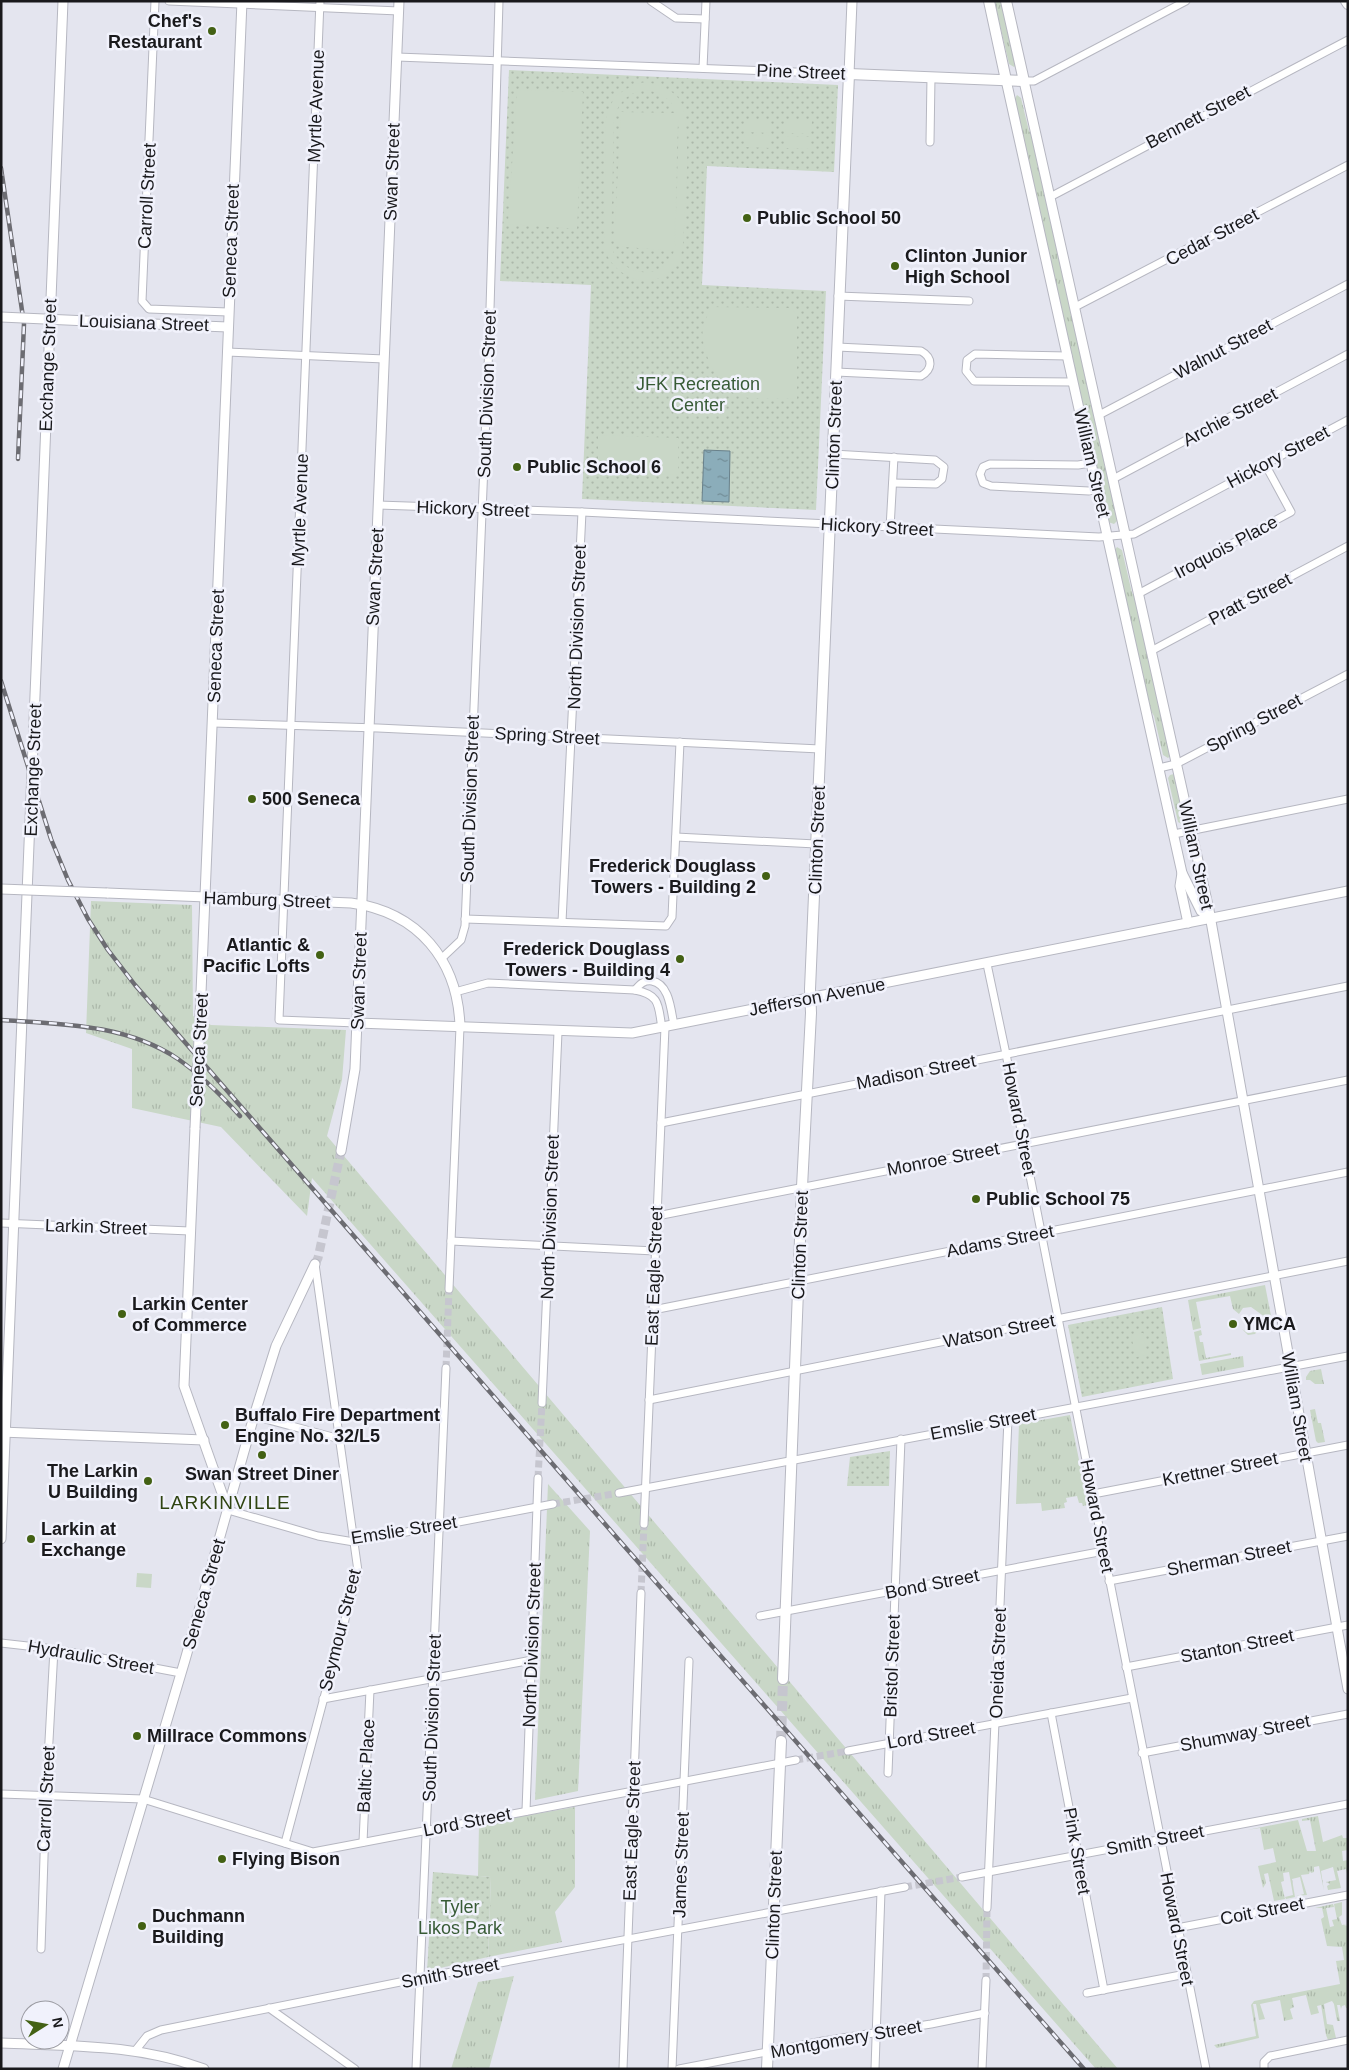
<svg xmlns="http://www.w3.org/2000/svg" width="1349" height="2070" font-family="Helvetica,sans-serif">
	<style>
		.grass { fill: url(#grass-tufts) }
		.park { fill: url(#park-dots) }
		.garden { fill: #c9d7c7; fill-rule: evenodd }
		.water { fill: url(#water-ripples); stroke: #69818b }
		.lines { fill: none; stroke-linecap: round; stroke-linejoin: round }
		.street-tunnel { stroke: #c6c6cf; stroke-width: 7; stroke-dasharray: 7 3.5; stroke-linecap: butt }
		.secondary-tunnel { stroke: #c6c6cf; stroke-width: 9; stroke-dasharray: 9 4.5; stroke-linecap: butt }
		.primary-tunnel { stroke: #c6c6cf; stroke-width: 10; stroke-dasharray: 10 5; stroke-linecap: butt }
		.street-casing { stroke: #b6b7c1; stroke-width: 9 }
		.secondary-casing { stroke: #b6b7c1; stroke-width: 11 }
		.primary-casing { stroke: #b6b7c1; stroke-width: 12 }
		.street { stroke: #fff; stroke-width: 7 }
		.secondary { stroke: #fff; stroke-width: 9 }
		.primary { stroke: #fff; stroke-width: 10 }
		.rail-casing { stroke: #6c6c72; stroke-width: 4.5 }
		.rail { stroke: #f1f2fc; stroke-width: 2.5; stroke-dasharray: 8; stroke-linecap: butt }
		.secondary-bridge-casing { stroke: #b6b7c1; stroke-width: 11; stroke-linecap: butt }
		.secondary-bridge { stroke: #fff; stroke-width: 9 }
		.poi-dot { fill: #436114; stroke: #f1f2fc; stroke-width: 2 }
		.labels { text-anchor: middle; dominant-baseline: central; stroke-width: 5; stroke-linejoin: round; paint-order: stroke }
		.poi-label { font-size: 18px; font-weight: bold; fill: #19191c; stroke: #f1f2fc; text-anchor: start }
		.street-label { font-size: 18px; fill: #19191c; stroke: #f1f2fc }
		.park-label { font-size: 18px; fill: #385b36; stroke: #f1f2fc }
		.neighbourhood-label { font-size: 19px; letter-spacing: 1px; fill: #2f4411; stroke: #f1f2fc }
	</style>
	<defs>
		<pattern id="grass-tufts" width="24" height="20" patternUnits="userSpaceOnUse" patternTransform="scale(1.25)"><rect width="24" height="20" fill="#c9d7c7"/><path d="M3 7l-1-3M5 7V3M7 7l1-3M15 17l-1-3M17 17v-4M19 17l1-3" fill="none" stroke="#acb8aa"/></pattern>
		<pattern id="park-dots" width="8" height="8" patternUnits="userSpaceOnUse" patternTransform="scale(1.25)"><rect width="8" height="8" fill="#c9d7c7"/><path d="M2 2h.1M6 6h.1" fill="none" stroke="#acb8aa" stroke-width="1.8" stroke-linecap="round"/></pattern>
		<pattern id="water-ripples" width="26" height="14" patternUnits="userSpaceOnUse" patternTransform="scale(1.25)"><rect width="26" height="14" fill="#8badba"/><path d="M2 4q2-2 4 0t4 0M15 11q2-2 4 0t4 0" fill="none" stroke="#718c96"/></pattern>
	</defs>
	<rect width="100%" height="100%" fill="#e4e5ef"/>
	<g class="grass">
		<polygon points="991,1 1003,1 1016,65 1014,67 1009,64 1000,25 995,17"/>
		<polygon points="1017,95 1021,98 1029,131 1034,138 1118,520 1114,524 1108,522 1014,100"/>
		<polygon points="1117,547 1122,550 1132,593 1137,600 1171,755 1168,758 1163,755 1154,716 1149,707 1114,551"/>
		<polygon points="1174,774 1186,822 1183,825 1178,822 1168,778 1170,775"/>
		<polygon points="91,901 192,905 193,1016 211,1025 346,1030 342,1080 327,1136 1118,2069 1096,2069 312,1178 307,1216 221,1127 132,1108 132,1049 86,1033"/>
		<polygon points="1265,1285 1273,1326 1260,1328 1255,1334 1248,1335 1242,1329 1248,1333 1255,1332 1265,1317 1251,1307 1243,1308 1239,1314 1233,1309 1230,1296 1196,1302 1201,1328 1193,1330 1188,1300"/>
		<polygon points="1201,1330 1202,1335 1199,1336 1200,1342 1203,1342 1206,1358 1231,1353 1231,1355 1199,1361 1194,1332"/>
		<polygon points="1243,1356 1244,1367 1202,1375 1200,1364"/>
		<polygon points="1321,1369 1324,1384 1315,1384 1310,1380 1306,1380 1306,1377 1310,1371"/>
		<polygon points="1315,1409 1318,1423 1321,1423 1325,1442 1318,1443 1316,1441 1310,1410"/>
		<polygon points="1070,1415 1088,1505 1083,1506 1082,1503 1079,1503 1077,1496 1066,1498 1067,1502 1064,1503 1065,1508 1042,1511 1041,1503 1016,1504 1019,1424"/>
		<polygon points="548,1484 590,1531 578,1791 535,1800"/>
		<polygon points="575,1807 575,1887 555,1912 562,1942 488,1957 491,1877 478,1876 479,1824"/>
		<polygon points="1318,1816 1323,1842 1342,1835 1343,1838 1348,1838 1348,1850 1342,1851 1343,1861 1348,1860 1348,1878 1346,1869 1337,1871 1341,1888 1328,1890 1327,1886 1330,1884 1326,1882 1336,1880 1333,1867 1321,1871 1324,1891 1319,1866 1314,1867 1314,1872 1311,1873 1310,1871 1309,1874 1301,1875 1307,1895 1296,1896 1304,1894 1300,1877 1292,1879 1295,1897 1286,1899 1285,1897 1293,1895 1289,1872 1283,1873 1284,1881 1281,1882 1285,1899 1274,1901 1268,1873 1264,1874 1266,1883 1263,1888 1258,1866 1276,1862 1273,1848 1264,1850 1260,1828 1247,1830 1298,1820 1307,1851 1316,1851 1310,1820 1302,1821 1302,1819"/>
		<polygon points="1342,1902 1342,1915 1339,1917 1342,1925 1348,1924 1344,1925 1348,1926 1348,2008 1346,2008 1345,2005 1342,2006 1341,2009 1340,2005 1337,2005 1340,2021 1337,2021 1334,2004 1332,2001 1324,2004 1327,2024 1333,2025 1336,2038 1328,2040 1326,2035 1321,2005 1317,2006 1319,2013 1311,2015 1306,1995 1292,1998 1294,2007 1290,2009 1293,2019 1284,2021 1280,2000 1260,2004 1265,2019 1259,2020 1256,2004 1253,2004 1259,2038 1217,2048 1214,2045 1256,2036 1251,2005 1254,2001 1340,1984 1336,1961 1344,1960 1342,1947 1327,1946 1321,1919 1324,1917 1322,1908 1315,1908 1333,1904 1334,1907 1326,1908 1330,1927 1334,1926 1332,1920 1337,1919 1334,1904"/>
		<polygon points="514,1976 489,2069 451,2069 478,1982"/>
	</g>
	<g class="park">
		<polygon points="509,70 838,85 834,172 707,166 702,285 826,291 816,510 582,499 591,285 500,281"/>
		<polygon points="1162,1307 1173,1379 1082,1397 1068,1325"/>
		<polygon points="890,1451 889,1486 847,1486 850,1457"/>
		<polygon points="433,1872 491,1877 488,1957 427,1971"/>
	</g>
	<g class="garden">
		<path d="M646,82C657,84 672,89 679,99C694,119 684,218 683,248C680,257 677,266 670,272C645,292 611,274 604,247L606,118L609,109L615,96L635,84ZM646,90C660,92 672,99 677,113L621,112L614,246L674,251C663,284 620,276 611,246L614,119C618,102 628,92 646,90ZM679,120L675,246L674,251L678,121Z"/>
		<polygon points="517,90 583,92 577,229 508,224"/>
		<polygon points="745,120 771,120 771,133 745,132"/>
		<polygon points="786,121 812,121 811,134 785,133"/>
		<polygon points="745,135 771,136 771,148 744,147"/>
		<polygon points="785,136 811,137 811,149 785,148"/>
		<path d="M711,307L791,308L797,315V399C780,398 760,400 743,397C720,392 699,350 703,328C704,321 709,313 711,307Z"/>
		<polygon points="598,435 678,438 678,475 598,474"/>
		<polygon points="1143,1333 1147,1355 1136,1357 1131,1335"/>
		<polygon points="137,1573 152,1574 151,1588 136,1587"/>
	</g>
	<polygon class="water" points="704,450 730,451 729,502 702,501"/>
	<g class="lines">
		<g class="street-tunnel">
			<polyline points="446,1368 449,1289"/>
			<polyline points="538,1478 542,1403"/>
			<polyline points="553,1504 619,1493"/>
			<polyline points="641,1593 644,1524"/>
			<polyline points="796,1760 848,1751"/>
			<polyline points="905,1887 962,1877"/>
			<polyline points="986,1980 987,1908"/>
		</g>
		<polyline class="secondary-tunnel" points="315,1264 318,1258 341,1151"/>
		<polyline class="primary-tunnel" points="781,1741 783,1679"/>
		<defs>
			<g id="street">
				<polyline points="155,1 142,301 149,309 228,312"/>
				<polyline points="169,1 399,11"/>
				<polyline points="320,1 279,1020 357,1023"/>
				<polyline points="651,1 676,18 705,19"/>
				<polyline points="397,57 849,74"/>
				<polyline points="703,68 706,1"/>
				<polyline points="1024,81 1034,81 1186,1"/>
				<polyline points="930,142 931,77"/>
				<polyline points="1050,197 1348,40"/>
				<polyline points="838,296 969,301"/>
				<polyline points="1075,307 1348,165"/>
				<polyline points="227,352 384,359"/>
				<polyline points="1068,356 975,354 967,360 966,371 974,381 1073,382"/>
				<path d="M836,372L921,376C932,370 934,358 921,351L837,347"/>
				<polyline points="1099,415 1348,284"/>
				<polyline points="833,454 935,460 944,467 942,479 936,484 893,483"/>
				<polyline points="1091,463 1078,465 990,464 983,467 980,474 983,483 991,486 1089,491 1097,489"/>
				<polyline points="1113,479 1348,354"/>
				<polyline points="378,505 582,512 1099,537 1134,534 1348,420"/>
				<polyline points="890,528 894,457"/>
				<polyline points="1138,594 1291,512 1265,464"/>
				<polyline points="1151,651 1348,546"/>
				<polyline points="213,723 378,728 820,749"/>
				<polyline points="1159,768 1176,764 1348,674"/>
				<polyline points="1174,834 1348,799"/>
				<polyline points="676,837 816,844"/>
				<polyline points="465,919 666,926 672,917 680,742"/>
				<polyline points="562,922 582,512"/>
				<polyline points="442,958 461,940 465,926 489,343 499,1"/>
				<polyline points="987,964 1006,1054 1206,2069"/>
				<path d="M635,990C640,984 644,980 652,981C670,984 671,1012 674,1025"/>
				<path d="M455,992L488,983L635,990C661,995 658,1006 662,1028"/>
				<polyline points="661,1123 1348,986"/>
				<polyline points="657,1216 1348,1080"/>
				<polyline points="1,1223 190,1231"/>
				<polyline points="451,1241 655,1251"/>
				<polyline points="449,1289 460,1027"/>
				<polyline points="653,1310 1348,1172"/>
				<polyline points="649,1400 1348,1261"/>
				<polyline points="542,1403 558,1032"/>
				<polyline points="254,1416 340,1439"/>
				<polyline points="619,1493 1348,1356"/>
				<polyline points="1093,1494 1348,1445"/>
				<polyline points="228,1510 318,1536 354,1542 553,1504"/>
				<polyline points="644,1524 665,1027"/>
				<polyline points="1109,1581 1348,1536"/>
				<polyline points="760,1616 1104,1551"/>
				<polyline points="1,1643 54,1649 181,1673"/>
				<polyline points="1126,1667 1348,1625"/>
				<polyline points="323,1699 532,1660"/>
				<polyline points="1051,1713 1104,1990"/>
				<polyline points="848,1751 1132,1698"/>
				<polyline points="1142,1753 1348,1714"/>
				<polyline points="888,1773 901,1439"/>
				<polyline points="1,1794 143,1799 313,1852 796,1760"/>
				<polyline points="526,1811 538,1478"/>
				<polyline points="363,1842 370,1690"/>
				<polyline points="285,1843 358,1571 315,1264"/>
				<polyline points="962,1877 1348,1804"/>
				<polyline points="987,1908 1008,1419"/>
				<polyline points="1177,1928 1348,1895"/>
				<polyline points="41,1949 46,1796 54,1649"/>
				<polyline points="1087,1993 1186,1974"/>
				<polyline points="269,2008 355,2069"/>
				<polyline points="135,2051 147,2036 161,2030 420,1978 905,1887"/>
				<polyline points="416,2069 446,1368"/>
				<polyline points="623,2069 641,1593"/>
				<polyline points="672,2069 689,1661"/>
				<polyline points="679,2069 823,2041 931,2024 985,2013"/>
				<polyline points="875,2069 881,1891"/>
				<polyline points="982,2069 986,1980"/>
				<polyline points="1264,2069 1264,2062 1270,2056 1348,2040"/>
			</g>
			<g id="secondary">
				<polyline points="849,74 852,1"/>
				<polyline points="1006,80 1182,873 1201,911 1210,919"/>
				<polyline points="1024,81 1209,910 1348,1689"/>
				<polyline points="153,324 228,327"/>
				<polyline points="1182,873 1180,886 1188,923"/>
				<path d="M107,893L351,903C418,912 458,960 460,1027"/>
				<polyline points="201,993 242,1"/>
				<polyline points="357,1023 632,1033 1348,891"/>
				<polyline points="195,1128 184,1386 228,1510"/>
				<polyline points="341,1151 355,1069 399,1"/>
				<polyline points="1,1432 204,1440"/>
				<polyline points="1,1539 63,1"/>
				<path d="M1,2043C70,2046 139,2044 204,2069"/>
				<polyline points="63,2069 185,1660 254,1416 276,1346 315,1264"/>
			</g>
			<g id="primary">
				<polyline points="989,1 1006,80"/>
				<polyline points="1346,1 1348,4"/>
				<polyline points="783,1679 802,1187 811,1013 810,989 849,74 1024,81 1006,1"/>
				<polyline points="767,2069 781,1741"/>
			</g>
		</defs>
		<use href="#street" class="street-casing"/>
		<use href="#secondary" class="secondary-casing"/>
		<use href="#primary" class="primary-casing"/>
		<use href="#street" class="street"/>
		<use href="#secondary" class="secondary"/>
		<use href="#primary" class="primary"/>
		<defs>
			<g id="rail">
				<polyline points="1,168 24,324 18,459"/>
				<polyline points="1,681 51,839 68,880 88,919 108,950 135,985 625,1547 1084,2069"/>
				<path d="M1,1020C62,1024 126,1024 178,1059C201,1075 221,1095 240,1116"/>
			</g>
		</defs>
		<use href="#rail" class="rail-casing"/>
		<use href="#rail" class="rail"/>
		<defs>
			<g id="secondary-bridge">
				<polyline points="1,317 153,324"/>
				<polyline points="1,889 107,893"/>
				<polyline points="195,1128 201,993"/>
			</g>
		</defs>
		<use href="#secondary-bridge" class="secondary-bridge-casing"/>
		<use href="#secondary-bridge" class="secondary-bridge"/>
	</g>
	<g class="poi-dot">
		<circle cx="212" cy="31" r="5"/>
		<circle cx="747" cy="218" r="5"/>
		<circle cx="895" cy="266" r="5"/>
		<circle cx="517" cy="467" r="5"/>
		<circle cx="252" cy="799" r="5"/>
		<circle cx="766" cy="876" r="5"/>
		<circle cx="320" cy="955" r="5"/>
		<circle cx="680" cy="959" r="5"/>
		<circle cx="976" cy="1199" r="5"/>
		<circle cx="122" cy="1314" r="5"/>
		<circle cx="1233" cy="1324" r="5"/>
		<circle cx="225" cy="1425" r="5"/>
		<circle cx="262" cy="1455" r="5"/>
		<circle cx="148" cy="1481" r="5"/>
		<circle cx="31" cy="1539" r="5"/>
		<circle cx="137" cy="1736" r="5"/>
		<circle cx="222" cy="1859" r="5"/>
		<circle cx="142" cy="1926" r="5"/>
	</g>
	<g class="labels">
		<g class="poi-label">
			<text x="202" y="21" text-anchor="end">Chef's<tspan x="202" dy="21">Restaurant</tspan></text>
			<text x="757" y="218">Public School 50</text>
			<text x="905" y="256">Clinton Junior<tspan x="905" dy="21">High School</tspan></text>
			<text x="527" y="467">Public School 6</text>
			<text x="262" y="799">500 Seneca</text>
			<text x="756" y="866" text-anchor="end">Frederick Douglass<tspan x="756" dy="21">Towers - Building 2</tspan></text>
			<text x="310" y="945" text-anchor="end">Atlantic &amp;<tspan x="310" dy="21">Pacific Lofts</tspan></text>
			<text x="670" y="949" text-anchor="end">Frederick Douglass<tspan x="670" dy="21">Towers - Building 4</tspan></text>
			<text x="986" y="1199">Public School 75</text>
			<text x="132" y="1304">Larkin Center<tspan x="132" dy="21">of Commerce</tspan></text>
			<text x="1243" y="1324">YMCA</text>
			<text x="235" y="1415">Buffalo Fire Department<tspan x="235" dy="21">Engine No. 32/L5</tspan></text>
			<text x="138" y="1471" text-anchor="end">The Larkin<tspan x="138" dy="21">U Building</tspan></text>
			<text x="262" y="1474" text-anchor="middle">Swan Street Diner</text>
			<text x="41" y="1529">Larkin at<tspan x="41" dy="21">Exchange</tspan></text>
			<text x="147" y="1736">Millrace Commons</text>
			<text x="232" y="1859">Flying Bison</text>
			<text x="152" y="1916">Duchmann<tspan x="152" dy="21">Building</tspan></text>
		</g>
		<g class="street-label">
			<text transform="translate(801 72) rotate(2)">Pine Street</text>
			<text transform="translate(316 106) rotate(-88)">Myrtle Avenue</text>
			<text transform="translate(1198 117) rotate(-28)">Bennett Street</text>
			<text transform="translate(392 172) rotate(-88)">Swan Street</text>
			<text transform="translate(147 196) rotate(-87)">Carroll Street</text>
			<text transform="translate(1212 237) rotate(-28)">Cedar Street</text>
			<text transform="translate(231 241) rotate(-88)">Seneca Street</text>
			<text transform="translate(144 323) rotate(2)">Louisiana Street</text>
			<text transform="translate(1223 349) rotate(-28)">Walnut Street</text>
			<text transform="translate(48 365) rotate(-88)">Exchange Street</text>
			<text transform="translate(487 394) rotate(-88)">South Division Street</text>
			<text transform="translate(1230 417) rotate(-28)">Archie Street</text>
			<text transform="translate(834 435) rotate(-88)">Clinton Street</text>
			<text transform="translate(1278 457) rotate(-28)">Hickory Street</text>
			<text transform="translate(1092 463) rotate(77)">William Street</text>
			<text transform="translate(473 509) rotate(2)">Hickory Street</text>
			<text transform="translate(300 510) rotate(-88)">Myrtle Avenue</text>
			<text transform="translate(877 527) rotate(3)">Hickory Street</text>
			<text transform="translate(1226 547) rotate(-28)">Iroquois Place</text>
			<text transform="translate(375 577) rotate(-87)">Swan Street</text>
			<text transform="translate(1250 599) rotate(-28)">Pratt Street</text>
			<text transform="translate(577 627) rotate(-88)">North Division Street</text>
			<text transform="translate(216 646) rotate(-88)">Seneca Street</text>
			<text transform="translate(1254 723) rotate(-28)">Spring Street</text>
			<text transform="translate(547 736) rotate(3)">Spring Street</text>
			<text transform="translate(33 770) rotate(-88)">Exchange Street</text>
			<text transform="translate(470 799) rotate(-88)">South Division Street</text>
			<text transform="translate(817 840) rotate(-88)">Clinton Street</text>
			<text transform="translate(1196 855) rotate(78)">William Street</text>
			<text transform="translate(267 900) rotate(2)">Hamburg Street</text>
			<text transform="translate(359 981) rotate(-88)">Swan Street</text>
			<text transform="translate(817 997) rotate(-11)">Jefferson Avenue</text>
			<text transform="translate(199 1050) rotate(-87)">Seneca Street</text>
			<text transform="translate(916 1072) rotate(-11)">Madison Street</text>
			<text transform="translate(1019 1119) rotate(79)">Howard Street</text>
			<text transform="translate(943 1159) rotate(-11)">Monroe Street</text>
			<text transform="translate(550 1217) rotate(-88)">North Division Street</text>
			<text transform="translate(96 1227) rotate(2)">Larkin Street</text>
			<text transform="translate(1000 1241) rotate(-11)">Adams Street</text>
			<text transform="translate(800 1245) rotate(-88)">Clinton Street</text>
			<text transform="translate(654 1276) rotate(-88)">East Eagle Street</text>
			<text transform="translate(999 1331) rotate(-11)">Watson Street</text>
			<text transform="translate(1297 1407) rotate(80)">William Street</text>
			<text transform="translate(983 1424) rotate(-11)">Emslie Street</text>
			<text transform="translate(1220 1469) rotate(-11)">Krettner Street</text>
			<text transform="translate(1097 1516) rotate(79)">Howard Street</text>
			<text transform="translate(404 1530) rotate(-9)">Emslie Street</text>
			<text transform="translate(1229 1558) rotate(-11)">Sherman Street</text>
			<text transform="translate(932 1584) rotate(-11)">Bond Street</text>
			<text transform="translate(204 1594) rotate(-74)">Seneca Street</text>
			<text transform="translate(340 1630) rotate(-76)">Seymour Street</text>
			<text transform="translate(532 1645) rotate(-88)">North Division Street</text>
			<text transform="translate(1237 1646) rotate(-11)">Stanton Street</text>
			<text transform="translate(91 1657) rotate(10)">Hydraulic Street</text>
			<text transform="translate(998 1663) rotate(-88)">Oneida Street</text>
			<text transform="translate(892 1666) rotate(-88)">Bristol Street</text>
			<text transform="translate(432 1718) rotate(-88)">South Division Street</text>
			<text transform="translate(1245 1733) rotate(-11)">Shumway Street</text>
			<text transform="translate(931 1735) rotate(-10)">Lord Street</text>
			<text transform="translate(366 1766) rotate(-87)">Baltic Place</text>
			<text transform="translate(46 1799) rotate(-87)">Carroll Street</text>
			<text transform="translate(467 1822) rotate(-11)">Lord Street</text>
			<text transform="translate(632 1831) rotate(-88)">East Eagle Street</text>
			<text transform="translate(1155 1840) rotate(-11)">Smith Street</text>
			<text transform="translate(1077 1851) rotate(80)">Pink Street</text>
			<text transform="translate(681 1865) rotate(-88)">James Street</text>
			<text transform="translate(774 1905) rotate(-88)">Clinton Street</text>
			<text transform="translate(1262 1911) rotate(-11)">Coit Street</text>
			<text transform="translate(1177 1929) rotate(79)">Howard Street</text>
			<text transform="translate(450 1973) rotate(-11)">Smith Street</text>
			<text transform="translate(846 2039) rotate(-10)">Montgomery Street</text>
		</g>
		<g class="park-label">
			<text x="698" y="384">JFK Recreation<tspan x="698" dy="21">Center</tspan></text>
			<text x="460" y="1907">Tyler<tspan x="460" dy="21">Likos Park</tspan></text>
		</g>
		<g class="neighbourhood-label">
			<text x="225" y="1502">LARKINVILLE</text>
		</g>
	</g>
	<rect width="1349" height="2070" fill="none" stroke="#19191c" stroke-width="5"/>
	<g transform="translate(45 2025) rotate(79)"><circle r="24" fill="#f1f2fc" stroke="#9b9ba2"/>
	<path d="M0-4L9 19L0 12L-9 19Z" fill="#436114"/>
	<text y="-8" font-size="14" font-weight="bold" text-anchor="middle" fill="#19191c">N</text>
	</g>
</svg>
